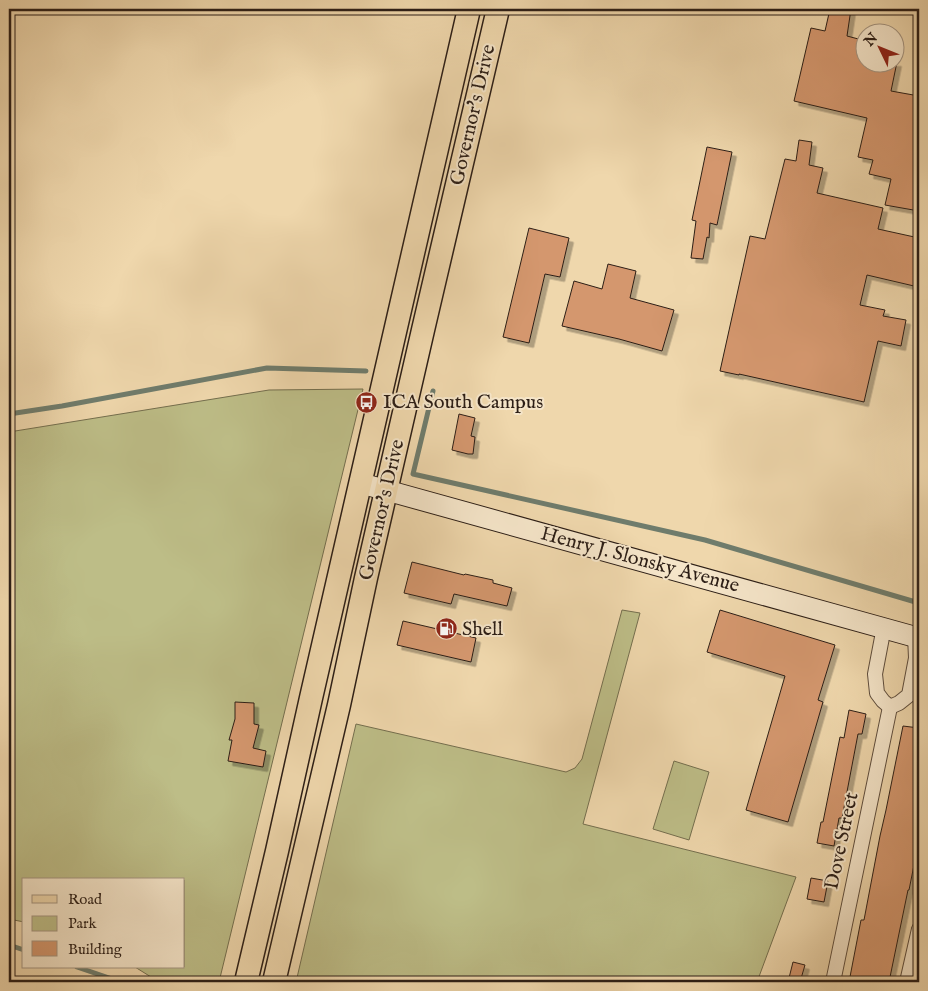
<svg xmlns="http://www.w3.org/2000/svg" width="928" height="991" font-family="'IM FELL English',serif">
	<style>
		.green { fill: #bdbd87; stroke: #746e4e }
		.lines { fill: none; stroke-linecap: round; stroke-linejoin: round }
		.stream { stroke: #6f7c6c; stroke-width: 5 }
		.building { fill: #d4976e; stroke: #2c1e16; filter: url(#shadow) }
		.street-casing { stroke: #5d4c3c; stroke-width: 16 }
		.secondary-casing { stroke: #2c1e16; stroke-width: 22 }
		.primary-casing { stroke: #2c1e16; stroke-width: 25 }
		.street { stroke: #f5e5c9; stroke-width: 14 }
		.secondary { stroke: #f5e5c9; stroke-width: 20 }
		.primary { stroke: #efd7ac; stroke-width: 22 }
		.labels { text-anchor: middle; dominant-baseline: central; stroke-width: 4; stroke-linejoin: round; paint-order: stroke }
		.street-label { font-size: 20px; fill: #2c1e16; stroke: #f5e5c9 }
		.poi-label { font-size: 20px; fill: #2c1e16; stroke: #f5e5c9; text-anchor: start }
	</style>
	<defs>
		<filter id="shadow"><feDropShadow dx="4.5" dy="4.5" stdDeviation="0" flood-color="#0004"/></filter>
	</defs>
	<rect width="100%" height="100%" fill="#efd7ac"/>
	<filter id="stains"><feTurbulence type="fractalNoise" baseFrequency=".004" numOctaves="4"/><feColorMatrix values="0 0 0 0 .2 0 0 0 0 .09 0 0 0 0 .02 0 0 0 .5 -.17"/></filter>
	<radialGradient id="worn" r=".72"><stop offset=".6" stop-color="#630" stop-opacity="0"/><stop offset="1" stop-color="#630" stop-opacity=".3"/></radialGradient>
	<g class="green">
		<polygon points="363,389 219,982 159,982 135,967 184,967 184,880 24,880 24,922 9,919 9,432 269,390"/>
		<polygon points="622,610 640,613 583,824 796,877 757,982 296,982 356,724 566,772 575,768 582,759"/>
		<polygon points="674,761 709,772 689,840 653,829"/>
	</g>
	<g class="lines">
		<g class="stream">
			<polyline points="433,391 413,474 705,540 919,603"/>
			<polyline points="9,414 62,406 267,368 366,371"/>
			<polyline points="9,945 24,950"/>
			<polyline points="77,967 115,980 119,982"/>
		</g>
	</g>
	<g class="building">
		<polygon points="830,9 851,9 847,36 866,41 866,62 897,62 891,91 919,96 919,211 885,205 891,179 869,174 873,160 858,157 867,118 794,101 811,28 825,31"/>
		<polygon points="799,140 812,142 809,165 823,168 817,193 883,208 878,229 919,238 919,264 914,286 867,275 860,305 885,310 883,316 906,320 901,346 878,341 864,402 739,374 739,375 720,371 750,236 765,239 785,159 796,161"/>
		<polygon points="707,147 732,152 717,225 710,223 709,238 707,237 703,259 691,258 696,221 692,220"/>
		<polygon points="529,228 569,238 560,277 545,274 529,343 503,337"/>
		<polygon points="608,264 636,271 630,298 674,310 662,351 619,339 562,326 574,281 602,289"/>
		<polygon points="459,414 475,418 471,436 475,437 473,454 468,454 452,450"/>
		<polygon points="412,562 464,575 465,574 493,580 493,583 512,588 507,606 454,594 451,604 404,593"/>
		<polygon points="720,610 835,645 818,700 823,702 788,822 746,810 785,676 707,652"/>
		<polygon points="403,621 476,638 471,662 397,645"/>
		<polygon points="235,702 254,703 254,724 259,725 253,748 266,751 263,767 228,761 232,740 229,740 235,719"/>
		<polygon points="849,710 866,714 862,734 858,734 842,818 839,818 834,846 817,843 821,822 823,822 840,737 844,738"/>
		<polygon points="903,726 919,728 919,840 909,890 908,890 889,982 849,982 861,920 864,920 880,836 886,810"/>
		<polygon points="811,878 828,881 824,902 807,899"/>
		<polygon points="793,962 805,965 800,982 788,982"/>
	</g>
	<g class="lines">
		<defs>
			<g id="street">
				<polyline points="884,627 875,674 877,693 883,701 890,707"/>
				<polyline points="890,707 899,703 909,695 916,658 915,636"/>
				<polyline points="833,982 890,707"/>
				<polyline points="907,982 919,929"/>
			</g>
			<polyline id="secondary" points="360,483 919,638"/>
			<g id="primary">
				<polyline points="246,982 277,851 311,698 469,9"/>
				<polyline points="274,982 339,705 366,578 423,330 498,9"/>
			</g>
		</defs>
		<use href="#street" class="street-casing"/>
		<use href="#secondary" class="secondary-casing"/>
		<use href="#primary" class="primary-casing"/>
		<use href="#street" class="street"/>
		<use href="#secondary" class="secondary"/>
		<use href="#primary" class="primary"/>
	</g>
	<defs>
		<symbol id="bus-disc" viewBox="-11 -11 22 22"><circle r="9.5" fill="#8f2418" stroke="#f5e5c9"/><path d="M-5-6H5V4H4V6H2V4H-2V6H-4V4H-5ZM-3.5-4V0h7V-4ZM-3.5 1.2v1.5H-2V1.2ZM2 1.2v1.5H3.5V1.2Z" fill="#fff"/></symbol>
		<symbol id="fuel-disc" viewBox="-11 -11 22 22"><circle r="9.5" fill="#8f2418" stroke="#f5e5c9"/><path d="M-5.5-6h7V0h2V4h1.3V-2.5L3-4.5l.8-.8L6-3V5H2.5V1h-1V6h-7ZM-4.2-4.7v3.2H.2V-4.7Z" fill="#fff"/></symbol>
	</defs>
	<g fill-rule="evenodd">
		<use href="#bus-disc" x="354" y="390" width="25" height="25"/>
		<use href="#fuel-disc" x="434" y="616" width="25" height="25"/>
	</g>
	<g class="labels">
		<g class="street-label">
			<text transform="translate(473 115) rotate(-77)">Governor's Drive</text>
			<text transform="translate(382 510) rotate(-77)">Governor's Drive</text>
			<text transform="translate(640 560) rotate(15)">Henry J. Slonsky Avenue</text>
			<text transform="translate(842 841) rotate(-78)">Dove Street</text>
		</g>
		<g class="poi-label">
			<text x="383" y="402">ICA South Campus</text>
			<text x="462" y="629">Shell</text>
		</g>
	</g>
	<rect width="928" height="991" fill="none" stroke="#efd7ac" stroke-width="30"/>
	<rect x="10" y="10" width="908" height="971" fill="none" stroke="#2c1e16" stroke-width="2.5"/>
	<rect x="15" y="15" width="898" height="961" fill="none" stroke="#2c1e16"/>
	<rect x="22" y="878" width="162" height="90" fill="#f5e5c9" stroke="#a59581"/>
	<rect x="32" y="895" width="25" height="8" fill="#efd7ac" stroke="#a59581"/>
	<text x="68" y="904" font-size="15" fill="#2c1e16">Road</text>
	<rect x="32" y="916" width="25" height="15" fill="#bdbd87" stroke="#a59581"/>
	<text x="68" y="928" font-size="15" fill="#2c1e16">Park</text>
	<rect x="32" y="941" width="25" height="15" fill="#d4976e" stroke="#a59581"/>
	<text x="68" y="954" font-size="15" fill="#2c1e16">Building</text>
	<g transform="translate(880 48) rotate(313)"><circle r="24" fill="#f5e5c9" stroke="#a59581"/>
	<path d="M0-4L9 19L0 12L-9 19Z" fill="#8f2418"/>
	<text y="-8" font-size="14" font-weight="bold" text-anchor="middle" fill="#2c1e16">N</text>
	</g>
	<rect width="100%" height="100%" filter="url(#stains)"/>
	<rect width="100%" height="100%" fill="url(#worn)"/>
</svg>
